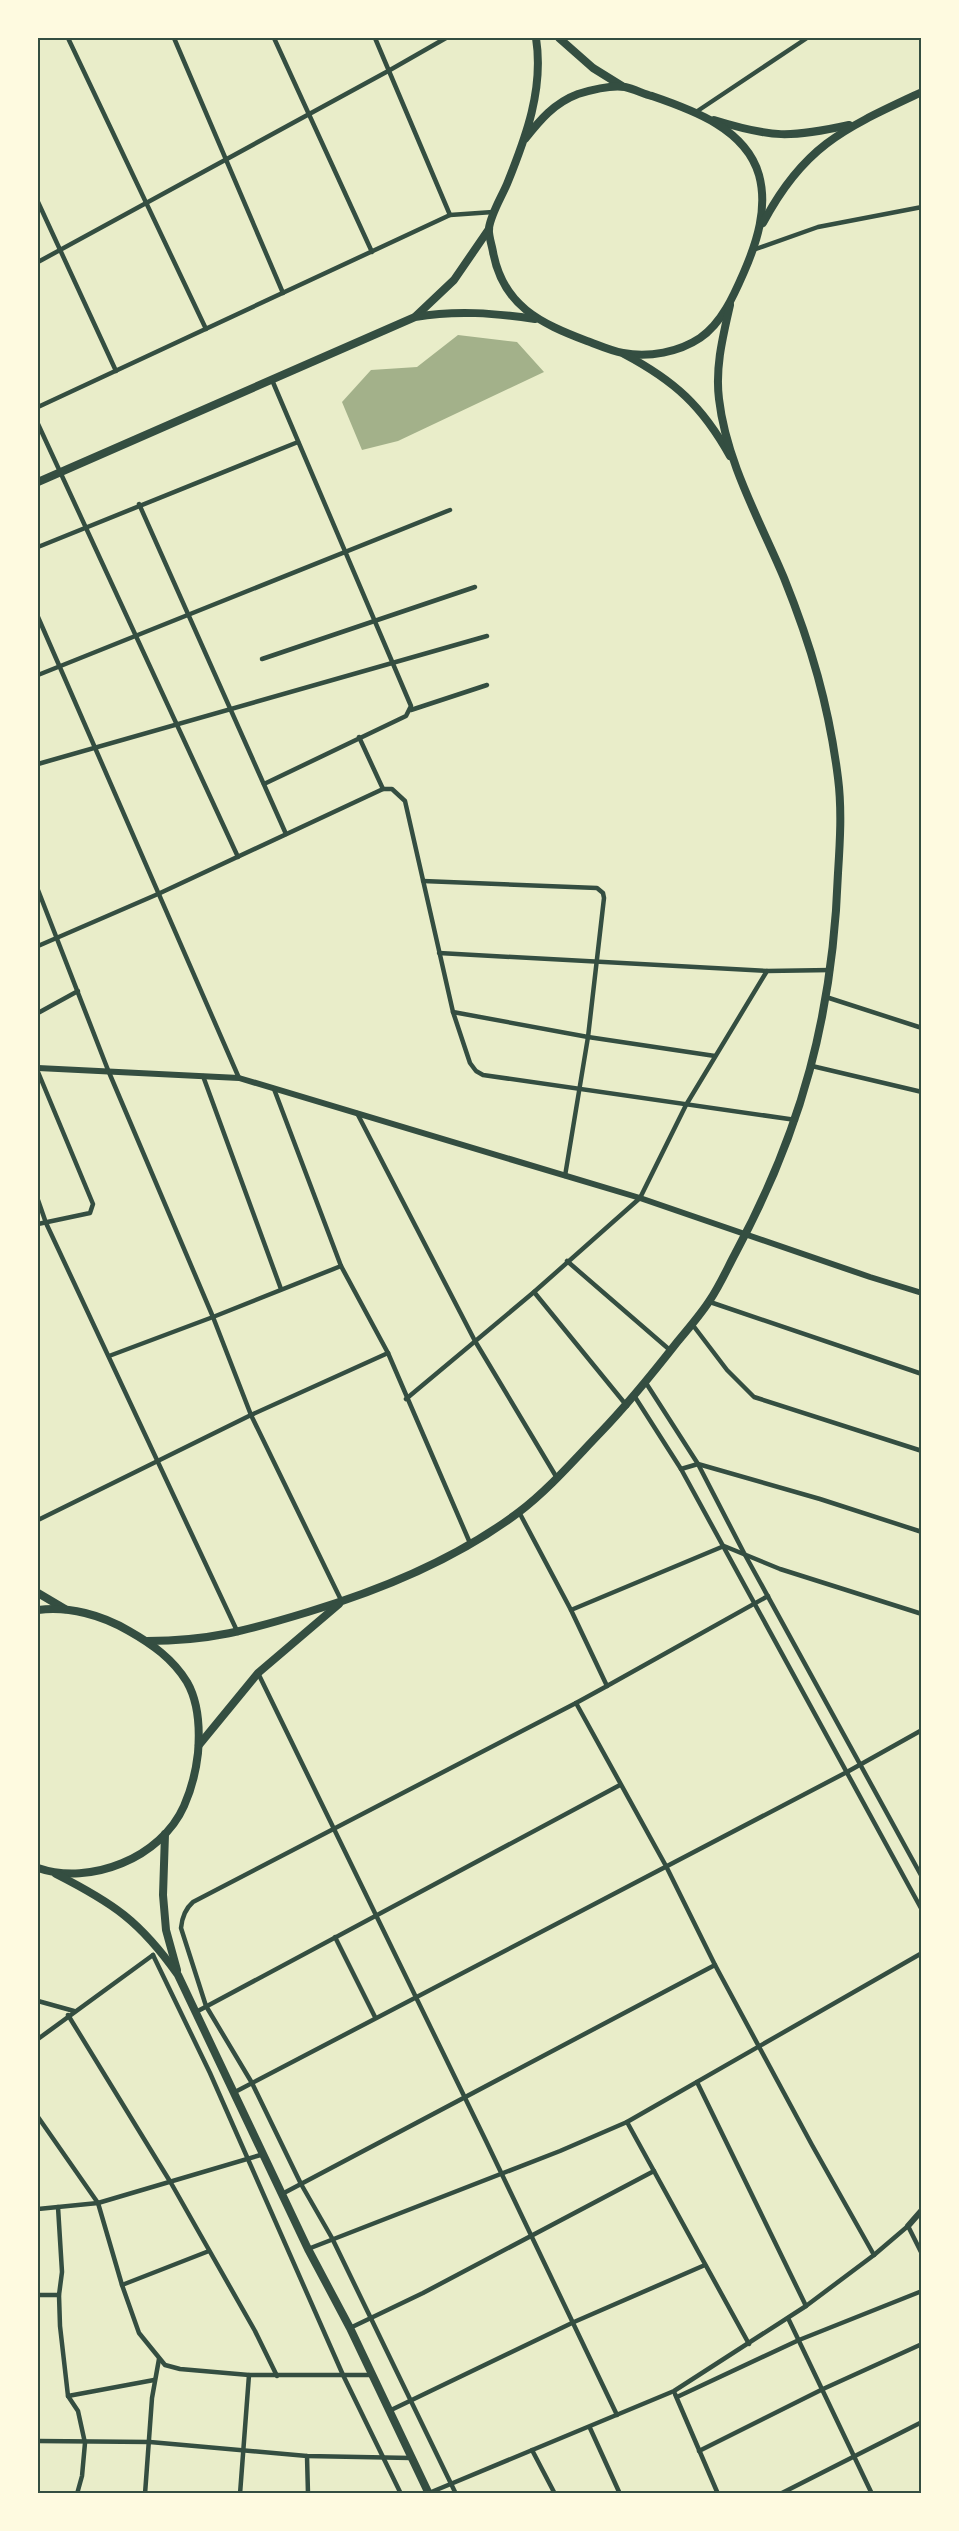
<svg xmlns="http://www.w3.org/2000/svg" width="959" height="2531" font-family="'Nunito Sans',sans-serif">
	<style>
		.water { fill: #a3b18a }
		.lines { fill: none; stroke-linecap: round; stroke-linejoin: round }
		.minor { stroke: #344e41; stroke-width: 4.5 }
		.tertiary { stroke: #344e41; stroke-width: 6 }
		.primary { stroke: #344e41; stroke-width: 8 }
		.neatline { fill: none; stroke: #344e41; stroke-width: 2 }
	</style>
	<rect width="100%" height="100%" fill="#e9edc9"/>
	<polygon class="water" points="458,335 517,342 544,372 398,441 362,450 342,402 371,370 417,367"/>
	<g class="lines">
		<g class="minor">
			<polyline points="68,38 206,329"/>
			<polyline points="174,38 283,293"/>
			<polyline points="274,38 372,252"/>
			<polyline points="375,38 450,215"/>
			<polyline points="696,112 807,38"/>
			<polyline points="38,202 116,371"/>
			<polyline points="753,250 818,227 922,207"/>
			<polyline points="38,262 390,70 446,38"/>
			<polyline points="38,407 450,215 493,212"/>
			<polyline points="38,424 238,857"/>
			<polyline points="139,504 286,834"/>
			<polyline points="38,547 298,442"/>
			<polyline points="38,617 239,1078"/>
			<polyline points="262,659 475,587"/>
			<polyline points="38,675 450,510"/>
			<polyline points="411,710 487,685"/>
			<polyline points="359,737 383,789"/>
			<polyline points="38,764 487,636"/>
			<polyline points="264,784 406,716 411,706 272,380"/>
			<polyline points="423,881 597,888 603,893 604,898 588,1037 565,1176"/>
			<polyline points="38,890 108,1070 213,1317 251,1415 342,1602"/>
			<polyline points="38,946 158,894 383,789 392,789 405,801 453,1012 470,1063 476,1071 483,1075 796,1120"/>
			<polyline points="439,953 767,971 831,970"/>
			<polyline points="826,997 922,1028"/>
			<polyline points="453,1012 588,1037 715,1056"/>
			<polyline points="38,1013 78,991"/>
			<polyline points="812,1066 922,1092"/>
			<polyline points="38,1072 93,1204 90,1213 38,1224"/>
			<polyline points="203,1076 281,1289"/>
			<polyline points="274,1089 341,1266 388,1353 470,1543"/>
			<polyline points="357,1113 475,1341 557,1478"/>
			<polyline points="38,1200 46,1223 238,1633"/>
			<polyline points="567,1261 671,1351"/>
			<polyline points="534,1292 627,1406"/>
			<polyline points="710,1302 922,1374"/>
			<polyline points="692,1324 727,1370 754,1397 922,1451"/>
			<polyline points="109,1356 213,1317 341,1266"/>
			<polyline points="646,1383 698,1464 744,1553 922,1877"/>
			<polyline points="635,1397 681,1469 922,1910"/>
			<polyline points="406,1399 534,1292 640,1198 686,1105 767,971"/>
			<polyline points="681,1469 698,1464 820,1499 922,1532"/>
			<polyline points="519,1512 571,1610 607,1686 576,1703 666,1866 715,1965 812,2145 874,2255"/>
			<polyline points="38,1520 251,1415 388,1353"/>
			<polyline points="571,1610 724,1546 780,1569 922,1614"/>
			<polyline points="258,1673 486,2141 617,2415"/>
			<polyline points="607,1686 768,1596"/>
			<polyline points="335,1937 375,2017"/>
			<polyline points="153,1955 210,2073 343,2375 401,2494"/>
			<polyline points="38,2001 74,2011"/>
			<polyline points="196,2012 620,1785"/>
			<polyline points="68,2015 171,2183 255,2331 277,2376"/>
			<polyline points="38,2039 153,1955"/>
			<polyline points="697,2082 806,2306"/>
			<polyline points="235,2092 847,1772 922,1730"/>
			<polyline points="38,2117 98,2203 122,2285 139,2333 165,2365 180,2369 249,2375 372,2375"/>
			<polyline points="627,2122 749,2344"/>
			<polyline points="282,2194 715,1965"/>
			<polyline points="58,2207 62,2272 59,2295 60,2326 68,2396 78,2411 85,2443 82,2476 77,2494"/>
			<polyline points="38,2209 98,2203 264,2154"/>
			<polyline points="308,2249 560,2151 627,2122 922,1953"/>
			<polyline points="122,2285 209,2251"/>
			<polyline points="38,2295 59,2295"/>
			<polyline points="788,2318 872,2494"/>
			<polyline points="350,2328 423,2293 654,2171"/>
			<polyline points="675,2394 718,2494"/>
			<polyline points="68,2396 154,2380"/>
			<polyline points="677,2397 799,2340 922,2291"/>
			<polyline points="389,2411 574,2322 705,2265"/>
			<polyline points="590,2428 620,2494"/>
			<polyline points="38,2441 150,2442 307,2456 411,2458"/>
			<polyline points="532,2450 555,2494"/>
			<polyline points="699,2451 823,2389 922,2344"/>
			<polyline points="307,2456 308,2494"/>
			<polyline points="429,2493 674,2391 806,2306 874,2255 908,2226 922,2254"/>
			<polyline points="145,2494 152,2398 159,2359"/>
			<polyline points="240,2494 249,2375"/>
			<path d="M456,2494L332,2238L301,2184L252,2083L206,2006L181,1928C182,1917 185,1909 193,1902L576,1703"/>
			<polyline points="780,2494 922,2422"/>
		</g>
		<g class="tertiary">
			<polyline points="38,1068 239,1078 640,1198 870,1277 922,1293"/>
			<polyline points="908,2226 922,2210"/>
		</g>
		<g class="primary">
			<polyline points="559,38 593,68 622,86"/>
			<path d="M714,120C772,138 790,138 849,125"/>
			<path d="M525,139C540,120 554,103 578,94C591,90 612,85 625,87C634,89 644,94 652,96C693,110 746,129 759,175C768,208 757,242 744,272C734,295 722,323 700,338C679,352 649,358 623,353C611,351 598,345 587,341C540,323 503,306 493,252C492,245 488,235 489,228C491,214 501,198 507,184C526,137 544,89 536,38"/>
			<path d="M763,223C804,145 845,128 922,92"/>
			<polyline points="416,316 454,280 489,229"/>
			<path d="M624,354C675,381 702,406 730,456"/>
			<path d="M38,482L415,317C456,310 494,313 535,319"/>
			<polyline points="38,1593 65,1609"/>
			<path d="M38,1610C69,1606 102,1615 129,1631C152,1644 173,1659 187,1682C199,1703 200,1729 198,1753C196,1771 192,1788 184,1806C161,1858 90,1886 38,1868"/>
			<path d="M147,1641C210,1641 249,1630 308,1612C381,1590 458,1558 519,1512C549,1489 574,1460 600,1433C628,1404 653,1373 678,1341C689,1328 701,1314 710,1300C720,1285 727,1269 735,1254C802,1130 833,1014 838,873C840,842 842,809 838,778C829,706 811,645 784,578C760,521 726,461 719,399C715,367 723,336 730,305"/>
			<polyline points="199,1745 258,1673 339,1604"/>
			<polyline points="165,1834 163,1895 166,1930 177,1970"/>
			<path d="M56,1874C113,1903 140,1921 178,1975L308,2249L350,2328L429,2494"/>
		</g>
	</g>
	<rect width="959" height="2531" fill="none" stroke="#fefae0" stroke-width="78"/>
	<rect x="39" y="39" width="881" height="2453" class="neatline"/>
</svg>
